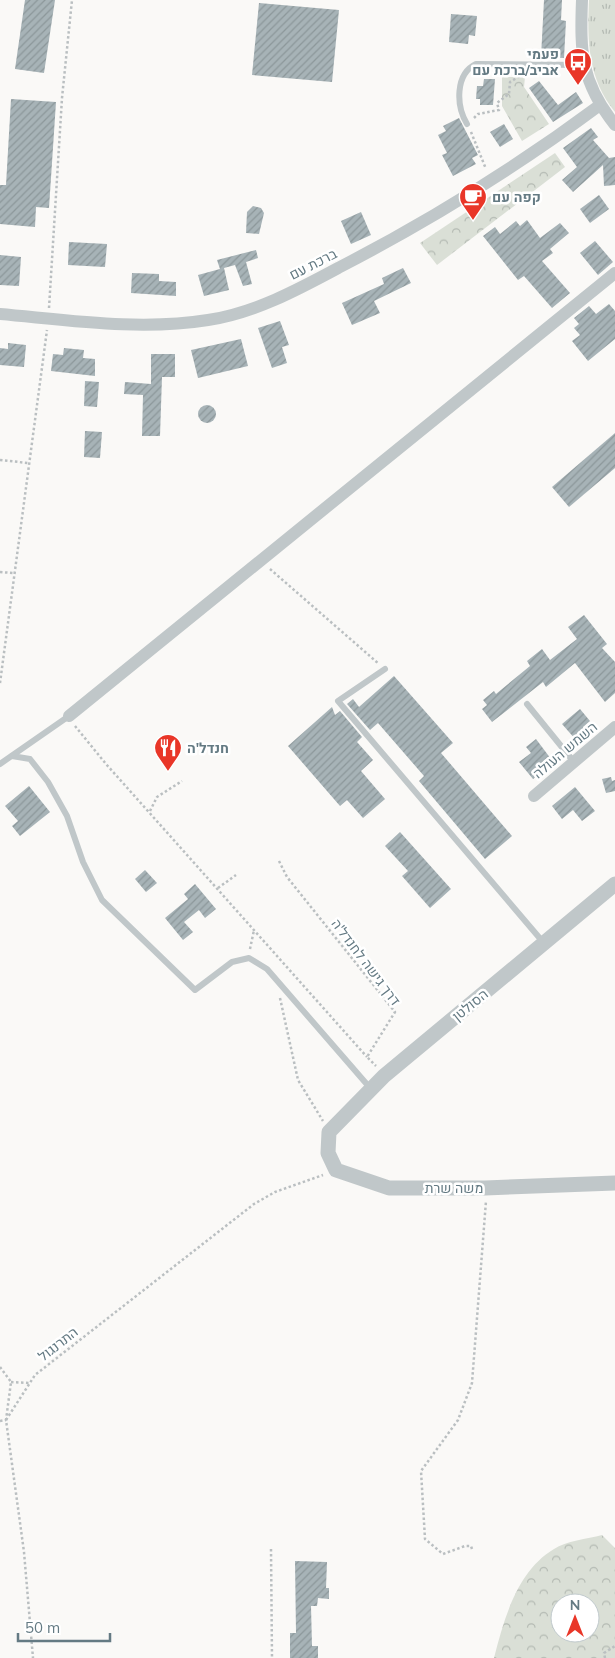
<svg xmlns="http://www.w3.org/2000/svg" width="615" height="1658" font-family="Mulish,Heebo,sans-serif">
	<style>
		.forest { fill: url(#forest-crowns); fill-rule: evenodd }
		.park { fill: url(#park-tufts) }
		.building { fill: url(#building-hatch) }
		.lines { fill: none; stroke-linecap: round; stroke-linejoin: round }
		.path { stroke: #babfc1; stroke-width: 2.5; stroke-dasharray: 2.5 2.5; stroke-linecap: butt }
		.service { stroke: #c0c7c9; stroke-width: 6 }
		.minor { stroke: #c0c7c9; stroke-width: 12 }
		.tertiary { stroke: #c0c7c9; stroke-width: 15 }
		.labels { text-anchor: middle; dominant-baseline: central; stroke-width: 5; stroke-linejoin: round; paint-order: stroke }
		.poi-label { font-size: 14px; font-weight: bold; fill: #647a83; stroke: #fff; text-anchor: start }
		.street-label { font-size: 14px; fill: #647a83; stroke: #fff }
	</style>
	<defs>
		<pattern id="forest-crowns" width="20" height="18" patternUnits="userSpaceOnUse" patternTransform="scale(1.25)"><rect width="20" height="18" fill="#dadfd6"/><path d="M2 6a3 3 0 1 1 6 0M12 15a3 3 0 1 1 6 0" fill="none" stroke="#b4bab3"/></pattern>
		<pattern id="park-tufts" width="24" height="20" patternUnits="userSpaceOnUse" patternTransform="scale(1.25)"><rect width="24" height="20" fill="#dadfd6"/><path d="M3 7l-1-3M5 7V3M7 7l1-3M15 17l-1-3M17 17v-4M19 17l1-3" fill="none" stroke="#b4bab3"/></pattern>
		<pattern id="building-hatch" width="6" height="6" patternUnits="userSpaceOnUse" patternTransform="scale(1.25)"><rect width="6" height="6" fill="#a7b3b7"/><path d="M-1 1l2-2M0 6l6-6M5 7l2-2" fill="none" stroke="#8c979a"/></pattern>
	</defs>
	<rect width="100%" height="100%" fill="#faf9f7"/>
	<g class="forest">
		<polygon points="502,77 525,77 524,87 549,124 522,141 502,106"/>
		<polygon points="555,153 565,167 437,265 420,243"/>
		<path d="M602,1535L615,1548V1658H494C504,1619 517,1571 554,1549C566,1541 587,1539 602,1535ZM560,1603H590V1633H560Z"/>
	</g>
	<path class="park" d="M589,0H615V112C588,79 587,42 589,0Z"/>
	<g class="building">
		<polygon points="25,0 55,0 44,73 15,69"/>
		<polygon points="544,0 562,0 561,20 566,21 564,58 541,57"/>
		<polygon points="259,3 339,10 332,82 252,75"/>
		<polygon points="451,14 477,16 475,36 469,35 468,44 449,42"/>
		<polygon points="484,79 495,79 493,105 480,105 480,99 476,99 477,86 483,86"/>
		<polygon points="539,81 558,105 576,92 583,103 553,122 529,88"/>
		<polygon points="11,99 56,102 49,208 36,207 35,227 0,224 0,185 6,185"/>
		<polygon points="459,118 478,155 472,158 476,164 453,176 442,155 447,153 438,135 446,131 443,126"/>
		<polygon points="504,124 513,139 500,147 490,132"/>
		<polygon points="591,128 598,137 593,140 609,158 615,157 615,185 604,186 603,165 573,192 562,180 577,167 563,148"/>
		<polygon points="599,195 609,209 590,223 580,209"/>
		<polygon points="253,206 261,208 264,213 259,234 246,233 247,212"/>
		<polygon points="361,212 371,235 351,244 341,221"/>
		<polygon points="527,220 540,238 560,223 569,233 550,249 553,253 542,261 570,293 552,308 524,276 518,280 483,236 495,227 500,234 516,221 520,226"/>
		<polygon points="595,241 613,262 598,275 580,253"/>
		<polygon points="69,242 107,244 105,267 68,265"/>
		<polygon points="256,250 258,258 246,262 252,284 243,286 235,265 224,268 229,290 204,296 198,275 220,269 217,260"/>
		<polygon points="0,255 21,257 19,286 0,285"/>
		<polygon points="403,268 411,283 374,301 380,313 352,325 342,303 384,284 382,278"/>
		<polygon points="132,273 159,274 159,281 176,282 176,296 131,293"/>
		<polygon points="609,304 615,311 615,339 588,361 572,341 580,335 574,328 579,324 574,318 589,306 596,314"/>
		<polygon points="280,321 289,345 282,347 287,363 272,368 258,328"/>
		<polygon points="241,339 248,366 198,378 191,350"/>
		<polygon points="8,343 26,345 24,367 0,365 0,348 8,349"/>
		<polygon points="64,348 84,350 83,358 95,359 95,376 51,371 53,354 63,355"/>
		<polygon points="151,354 175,354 175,377 162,377 160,436 142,436 143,395 124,394 125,382 151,384"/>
		<polygon points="85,381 99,382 97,407 84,406"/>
		<circle cx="207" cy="414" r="9"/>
		<polygon points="85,431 102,432 100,458 84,457"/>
		<polygon points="615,433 615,468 569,507 552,487"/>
		<polygon points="584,615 607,644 602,648 615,662 615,693 605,702 575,663 546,687 543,682 492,722 482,709 487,705 483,700 494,691 496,694 530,666 527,661 542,649 550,660 577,639 568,627"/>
		<polygon points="394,676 453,743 441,753 512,836 485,859 419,781 424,776 378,723 370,730 347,704 353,699 359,707"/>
		<polygon points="332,707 335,715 340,711 362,737 357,742 373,760 361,771 385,799 363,818 347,800 340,806 288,746"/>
		<polygon points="580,709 590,721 583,727 586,732 576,740 562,724"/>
		<polygon points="536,739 551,759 542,766 545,770 533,779 519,762 531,753 526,747"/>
		<polygon points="611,777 612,781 615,780 615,791 606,793 602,779"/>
		<polygon points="29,786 50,812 20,836 12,826 18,821 5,806"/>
		<polygon points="575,787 595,811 582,821 573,810 562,819 552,806"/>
		<polygon points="400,832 451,889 430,908 402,876 408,871 385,846"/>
		<polygon points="145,870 157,883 146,892 135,879"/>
		<polygon points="195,884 216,909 205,918 199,910 184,922 193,932 183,940 165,918 188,899 184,894"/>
		<polygon points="295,1561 327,1562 326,1588 329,1588 329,1599 318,1598 317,1606 311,1606 312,1646 318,1646 318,1658 290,1658 290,1633 296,1633"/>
	</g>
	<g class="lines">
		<g class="path">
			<polyline points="474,118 478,114 499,110 497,103 509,94 510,82 523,74"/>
			<polyline points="471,132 486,169"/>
			<polyline points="49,308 62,98 72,0"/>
			<polyline points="0,460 28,463"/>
			<polyline points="270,569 379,664"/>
			<polyline points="0,572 13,573"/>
			<polyline points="0,683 47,330"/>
			<polyline points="75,726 106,764 367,1057"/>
			<polyline points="150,811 157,797 182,781"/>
			<polyline points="279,861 287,877 395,1012 367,1057 376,1066"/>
			<polyline points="218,888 236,875"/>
			<polyline points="250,949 254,930"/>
			<polyline points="280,998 298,1080 323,1121"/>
			<polyline points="0,1367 11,1382 6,1420 24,1552 33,1658"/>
			<polyline points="11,1382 30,1383"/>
			<polyline points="6,1420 35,1375 254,1204 275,1192 323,1175"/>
			<polyline points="0,1421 6,1420"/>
			<polyline points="271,1549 272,1658"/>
			<polyline points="472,1549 471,1546 465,1546 443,1554 425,1539 421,1471 458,1420 472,1383 486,1201"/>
			<polyline points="605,1658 604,1653 615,1646"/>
		</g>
		<g class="service">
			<path d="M467,124C456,106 455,74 476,64L583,65"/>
			<polyline points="385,669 338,701 543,942"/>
			<polyline points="527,704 574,762"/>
			<polyline points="12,756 30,759 48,782 67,816 83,862 102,900 195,990 232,962 249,958 267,969 371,1089"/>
			<polyline points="0,764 69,716"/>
		</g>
		<g class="minor">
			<path d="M582,0C580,53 581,82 615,125"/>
			<path d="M0,314C68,320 140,331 208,320C255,313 299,289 340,267C431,220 518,166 600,105"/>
			<polyline points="69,716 615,273"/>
			<polyline points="534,796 615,727"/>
		</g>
		<polyline class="tertiary" points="615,884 384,1076 329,1132 328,1153 336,1170 389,1188 485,1188 615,1183"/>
	</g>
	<defs>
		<symbol id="bus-pin" viewBox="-11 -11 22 30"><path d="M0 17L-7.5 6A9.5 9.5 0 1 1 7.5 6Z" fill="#e93628" stroke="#fff"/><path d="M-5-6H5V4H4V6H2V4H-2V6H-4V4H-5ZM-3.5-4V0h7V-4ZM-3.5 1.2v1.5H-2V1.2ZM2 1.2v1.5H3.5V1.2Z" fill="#fff"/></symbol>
		<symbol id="cafe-pin" viewBox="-11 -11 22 30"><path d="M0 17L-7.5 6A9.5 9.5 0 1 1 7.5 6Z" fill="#e93628" stroke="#fff"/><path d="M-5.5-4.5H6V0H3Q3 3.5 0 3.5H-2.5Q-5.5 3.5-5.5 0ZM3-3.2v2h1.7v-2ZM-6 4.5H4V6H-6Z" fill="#fff"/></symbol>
		<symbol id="restaurant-pin" viewBox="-11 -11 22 30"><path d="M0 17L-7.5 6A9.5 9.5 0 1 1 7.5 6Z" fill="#e93628" stroke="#fff"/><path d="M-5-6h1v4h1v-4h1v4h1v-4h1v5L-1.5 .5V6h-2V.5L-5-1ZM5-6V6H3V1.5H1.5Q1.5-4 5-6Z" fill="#fff"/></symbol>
	</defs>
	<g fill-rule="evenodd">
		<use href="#bus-pin" x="562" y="46" width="32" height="43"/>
		<use href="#cafe-pin" x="457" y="181" width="32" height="43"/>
		<use href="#restaurant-pin" x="152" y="732" width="32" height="43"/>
	</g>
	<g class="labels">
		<g class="poi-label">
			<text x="559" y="54" text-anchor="end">פעמי<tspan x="559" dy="16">אביב/ברכת עם</tspan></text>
			<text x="492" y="197">קפה עם</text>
			<text x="187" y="748">חנדל'ה</text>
		</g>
		<g class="street-label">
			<text transform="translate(313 264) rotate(-27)">ברכת עם</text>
			<text transform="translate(565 750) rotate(-40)">השמש העולה</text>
			<text transform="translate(366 962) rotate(53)">דרך גישה לחנדל'ה</text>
			<text transform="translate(470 1005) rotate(-39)">הסולטן</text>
			<text x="454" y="1188">משה שרת</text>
			<text transform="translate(58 1344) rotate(-38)">התרנגול</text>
		</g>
	</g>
	<g transform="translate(575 1618)"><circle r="24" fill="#ffffff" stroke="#c1cacd"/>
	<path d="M0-4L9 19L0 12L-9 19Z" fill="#e93628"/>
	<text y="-8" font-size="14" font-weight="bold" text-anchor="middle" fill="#647a83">N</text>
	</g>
	<path d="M18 1633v8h92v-8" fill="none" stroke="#647a83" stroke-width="2.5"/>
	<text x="25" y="1633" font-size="15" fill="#647a83" stroke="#ffffff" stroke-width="4" paint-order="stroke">50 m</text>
</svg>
